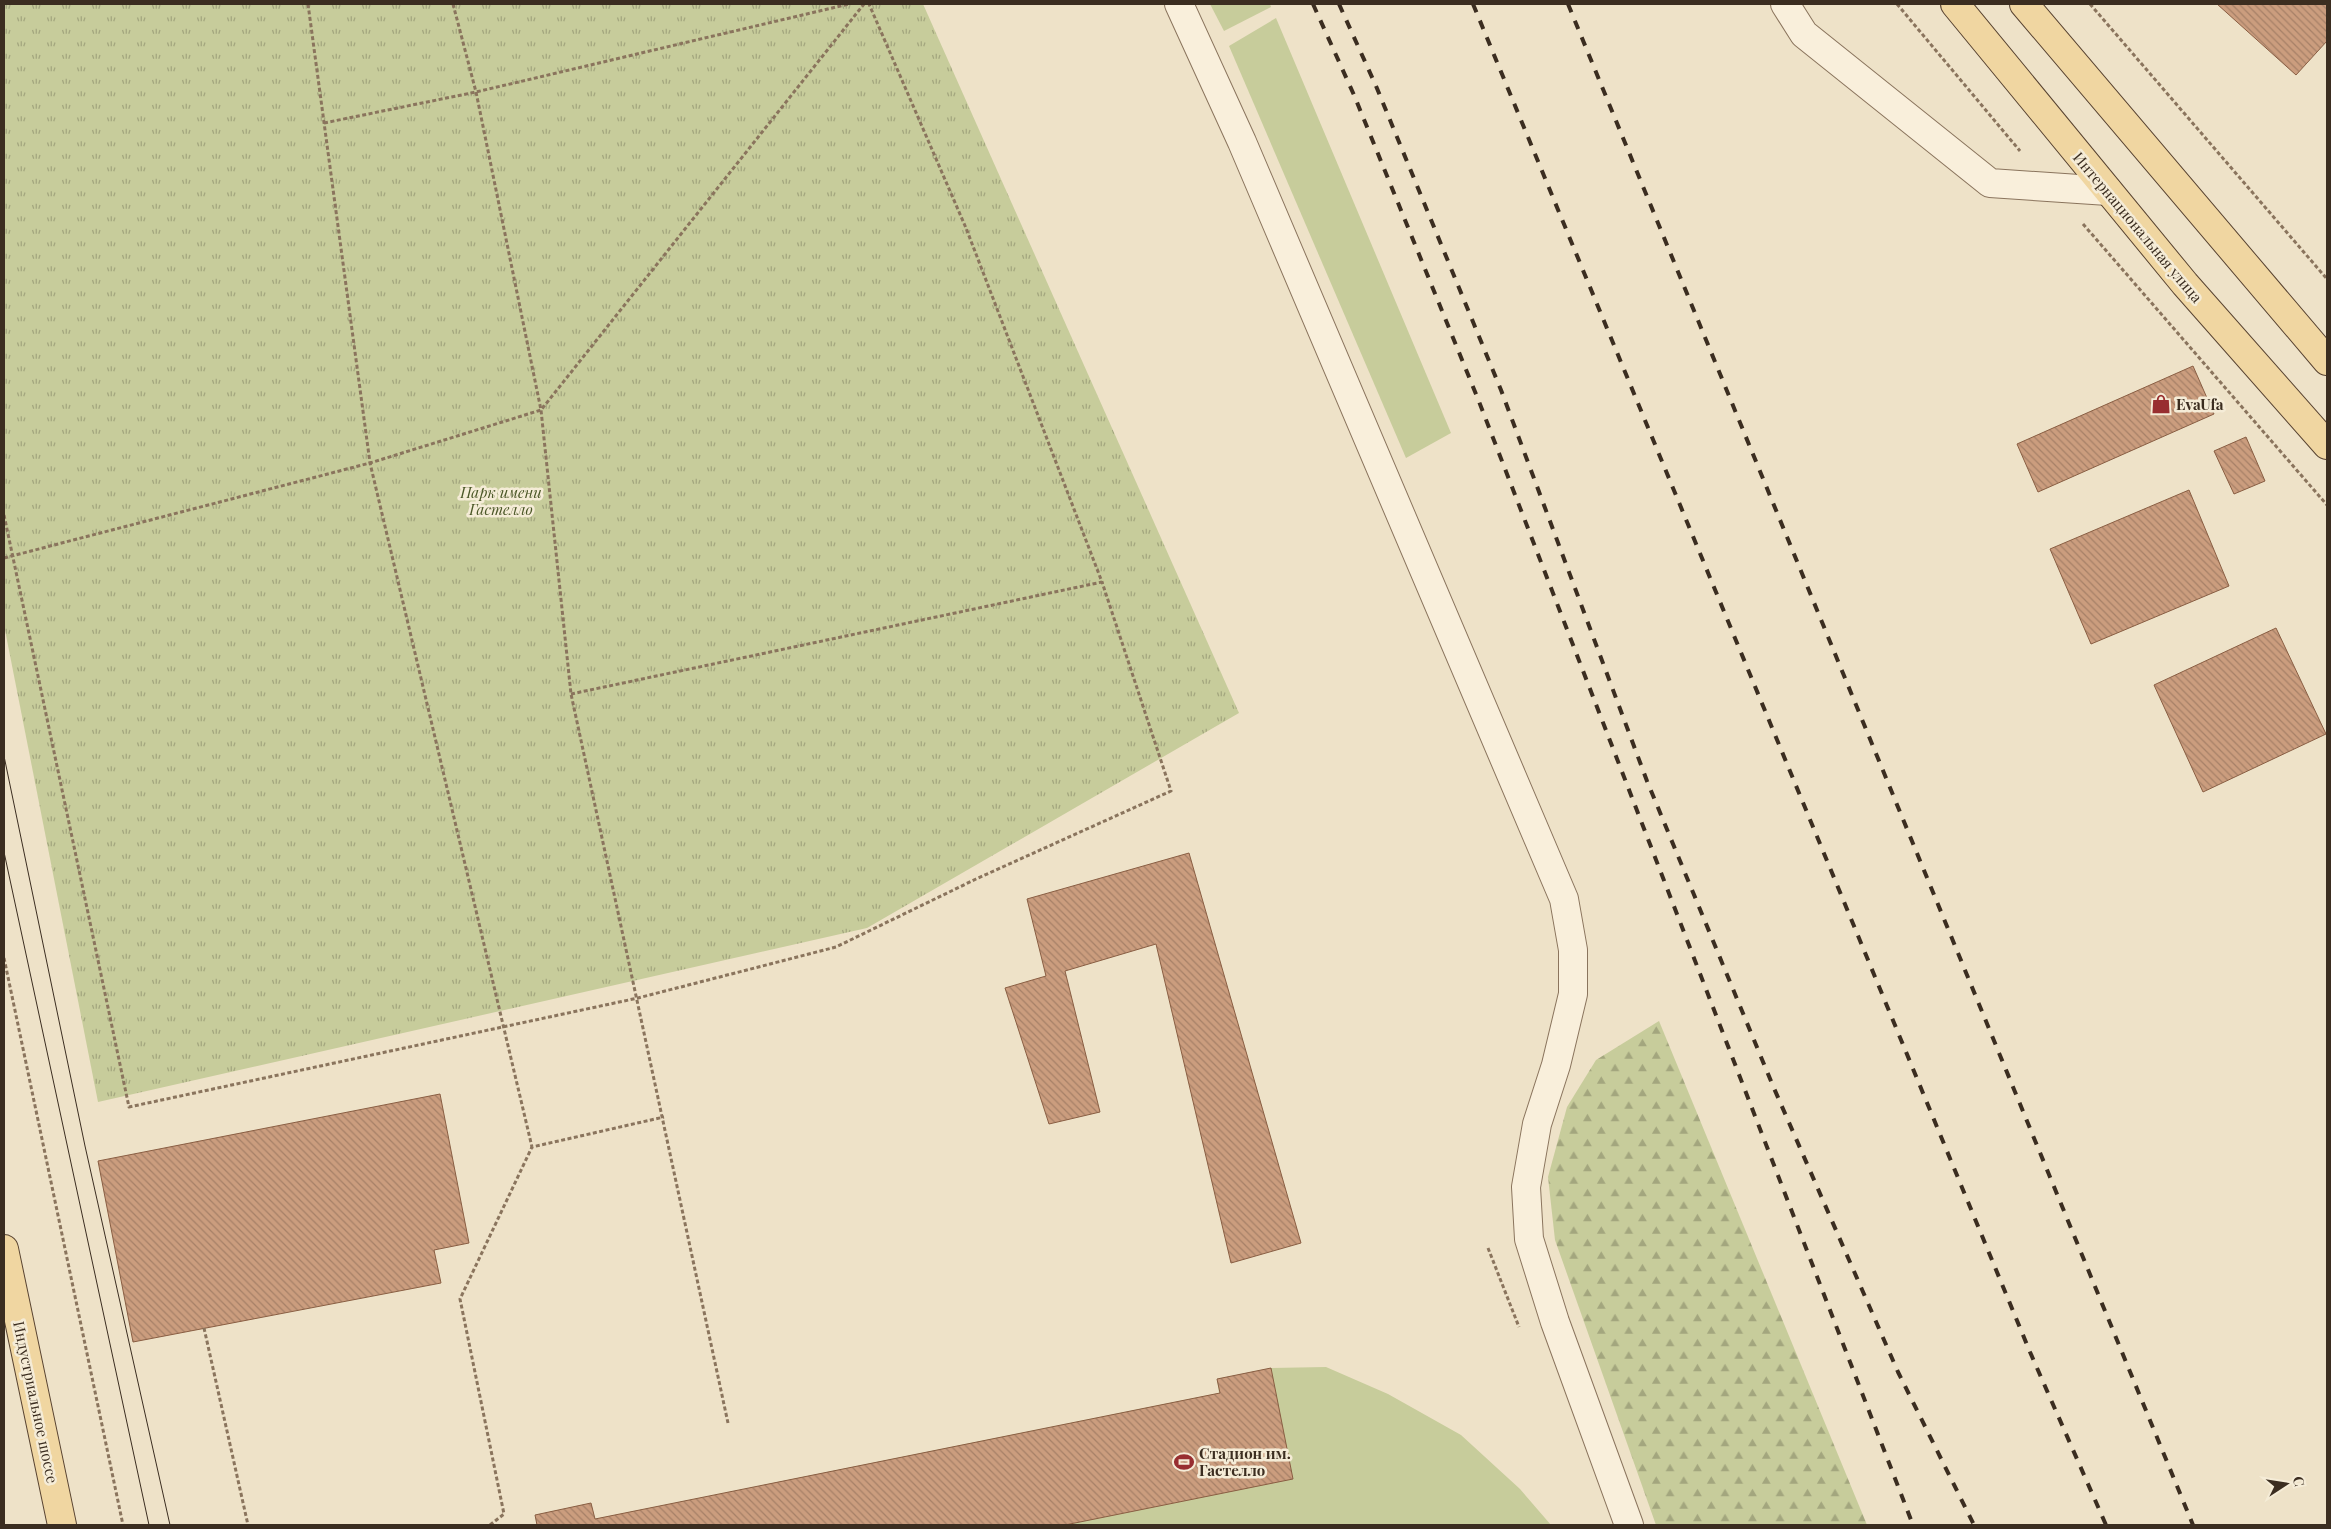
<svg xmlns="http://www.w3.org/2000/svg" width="2331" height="1529" font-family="'Playfair Display',serif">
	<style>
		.grass { fill: #c7cc9b }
		.forest { fill: url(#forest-firs) }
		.park { fill: url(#park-tufts) }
		.building { fill: url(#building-back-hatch); stroke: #895e43 }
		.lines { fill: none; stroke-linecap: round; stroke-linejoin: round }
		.minor-casing { stroke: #8a745d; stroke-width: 30 }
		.major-casing { stroke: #584331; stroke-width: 30 }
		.path { stroke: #8a745d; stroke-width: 3; stroke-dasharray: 4 2.5; stroke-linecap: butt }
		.minor { stroke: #f9efdb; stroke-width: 28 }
		.major { stroke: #f0d6a1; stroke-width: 28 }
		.tram { stroke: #3b2d20; stroke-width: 1 }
		.rail { stroke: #3b2d20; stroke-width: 4; stroke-dasharray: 9 9; stroke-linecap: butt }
		.labels { text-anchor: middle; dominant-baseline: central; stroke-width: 5; stroke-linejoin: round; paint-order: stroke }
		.street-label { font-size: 15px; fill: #3b2d20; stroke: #f5ecd7 }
		.poi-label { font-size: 15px; font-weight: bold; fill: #3b2d20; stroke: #f5ecd7; text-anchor: start }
		.park-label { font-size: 15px; font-style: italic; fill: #4b5727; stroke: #f5ecd7 }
	</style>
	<defs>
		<pattern id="forest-firs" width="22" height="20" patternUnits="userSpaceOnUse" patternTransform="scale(1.25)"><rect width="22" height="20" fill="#c7cc9b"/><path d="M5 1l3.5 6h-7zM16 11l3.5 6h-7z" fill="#a3a67e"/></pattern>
		<pattern id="park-tufts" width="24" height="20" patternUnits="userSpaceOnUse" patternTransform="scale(1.25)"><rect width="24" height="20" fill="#c7cc9b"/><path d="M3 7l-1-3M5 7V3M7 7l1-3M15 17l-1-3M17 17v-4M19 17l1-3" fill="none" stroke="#a3a67e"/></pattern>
		<pattern id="building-back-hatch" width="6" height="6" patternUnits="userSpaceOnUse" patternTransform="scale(1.25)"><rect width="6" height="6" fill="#cb9d7e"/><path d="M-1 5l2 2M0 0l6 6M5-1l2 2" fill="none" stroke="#a68067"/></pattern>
	</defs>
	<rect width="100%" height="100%" fill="#eee2c8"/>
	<g class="grass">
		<polygon points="1210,4 1270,4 1271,7 1224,31"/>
		<polygon points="1276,18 1451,433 1406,458 1229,46"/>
		<polygon points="1326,1367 1388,1394 1461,1435 1520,1489 1551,1525 537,1525 535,1515 591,1503 595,1519 1219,1393 1217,1379 1271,1368"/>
	</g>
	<polygon class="forest" points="1659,1021 1867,1525 1656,1525 1555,1240 1548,1177 1567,1107 1596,1060"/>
	<polygon class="park" points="4,4 923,4 1239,713 867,928 98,1102 4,625"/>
	<g class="building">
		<polygon points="2217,4 2327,4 2327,41 2296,75"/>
		<polygon points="2193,366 2214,414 2038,492 2017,444"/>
		<polygon points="2246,437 2265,481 2234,494 2214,451"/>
		<polygon points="2189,490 2229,586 2091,644 2050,549"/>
		<polygon points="2276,628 2326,734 2203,792 2154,685"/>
		<polygon points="1189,853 1301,1243 1231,1263 1156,944 1065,971 1100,1112 1049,1124 1005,988 1046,976 1027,899"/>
		<polygon points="440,1094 469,1243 434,1250 441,1283 133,1342 98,1161"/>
		<polygon points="1271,1368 1293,1479 1065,1525 537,1525 535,1515 591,1503 595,1519 1220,1393 1217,1379"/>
	</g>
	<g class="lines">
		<defs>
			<g id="minor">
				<polyline points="1179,4 1242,142 1564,899 1573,950 1573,994 1556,1065 1537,1124 1526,1187 1529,1239 1555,1322 1629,1525"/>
				<polyline points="1785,4 1804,34 1990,183 2108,191"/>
			</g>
			<g id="major">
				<polyline points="1955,4 2185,284 2327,445"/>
				<polyline points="2024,4 2327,361"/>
				<polyline points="4,1249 62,1525"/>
			</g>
		</defs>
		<use href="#minor" class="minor-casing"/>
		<use href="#major" class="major-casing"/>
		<g class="path">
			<polyline points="308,4 370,463 532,1147 664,1117"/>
			<polyline points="453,4 476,92 541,410 571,694 728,1423"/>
			<polyline points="1897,4 2020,151"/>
			<polyline points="2090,4 2327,279"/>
			<polyline points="324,123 476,92 849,4"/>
			<polyline points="2083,224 2327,505"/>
			<polyline points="4,515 129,1107 638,998 836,947 976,879 1171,791 1102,582"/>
			<polyline points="4,558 370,463 541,410 864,4"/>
			<polyline points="571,694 1102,582 966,228 869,4"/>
			<polyline points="4,958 123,1525"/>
			<polyline points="1488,1248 1519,1327"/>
			<polyline points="204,1328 248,1525"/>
			<polyline points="490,1525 504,1514 460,1299 532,1147"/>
		</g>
		<use href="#minor" class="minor"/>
		<use href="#major" class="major"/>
		<g class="tram">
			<polyline points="4,756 85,1146 170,1525"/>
			<polyline points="4,852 149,1525"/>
		</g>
		<g class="rail">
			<polyline points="1313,4 1354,95 1478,399 1913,1525"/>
			<polyline points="1339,4 1376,86 1501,390 1647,781 1773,1086 1898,1372 1974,1525"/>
			<polyline points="1473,4 2030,1352 2106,1525"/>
			<polyline points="1568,4 2193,1525"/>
		</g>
	</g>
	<defs>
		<symbol id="shop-bare" viewBox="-9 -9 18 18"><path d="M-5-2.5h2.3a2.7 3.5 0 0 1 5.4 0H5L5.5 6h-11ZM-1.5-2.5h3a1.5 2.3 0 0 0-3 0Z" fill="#982e30" stroke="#f5ecd7" stroke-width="2.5" paint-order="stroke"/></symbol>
		<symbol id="stadium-bare" viewBox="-9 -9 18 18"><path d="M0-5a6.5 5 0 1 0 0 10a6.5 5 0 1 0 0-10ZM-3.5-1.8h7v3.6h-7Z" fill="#982e30" stroke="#f5ecd7" stroke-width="2.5" paint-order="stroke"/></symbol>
	</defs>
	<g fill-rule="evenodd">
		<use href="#shop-bare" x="2147" y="390" width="28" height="28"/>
		<use href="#stadium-bare" x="1170" y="1448" width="28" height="28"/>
	</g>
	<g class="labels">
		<g class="street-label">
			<text transform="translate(2138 227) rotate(50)">Интернациональная улица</text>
			<text transform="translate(36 1402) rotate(78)">Индустриальное шоссе</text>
		</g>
		<g class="poi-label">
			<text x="2176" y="404">EvaUfa</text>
			<text x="1199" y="1453">Стадион им.<tspan x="1199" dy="17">Гастелло</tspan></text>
		</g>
		<g class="park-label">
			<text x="501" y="492">Парк имени<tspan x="501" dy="17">Гастелло</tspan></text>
		</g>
	</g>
	<rect width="2331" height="1529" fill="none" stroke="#3b2d20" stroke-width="10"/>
	<g transform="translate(2286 1484) rotate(78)" stroke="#f5ecd7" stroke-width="4" paint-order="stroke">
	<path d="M0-4L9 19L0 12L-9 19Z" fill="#3b2d20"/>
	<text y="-8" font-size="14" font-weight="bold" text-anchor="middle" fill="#3b2d20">С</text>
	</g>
</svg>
